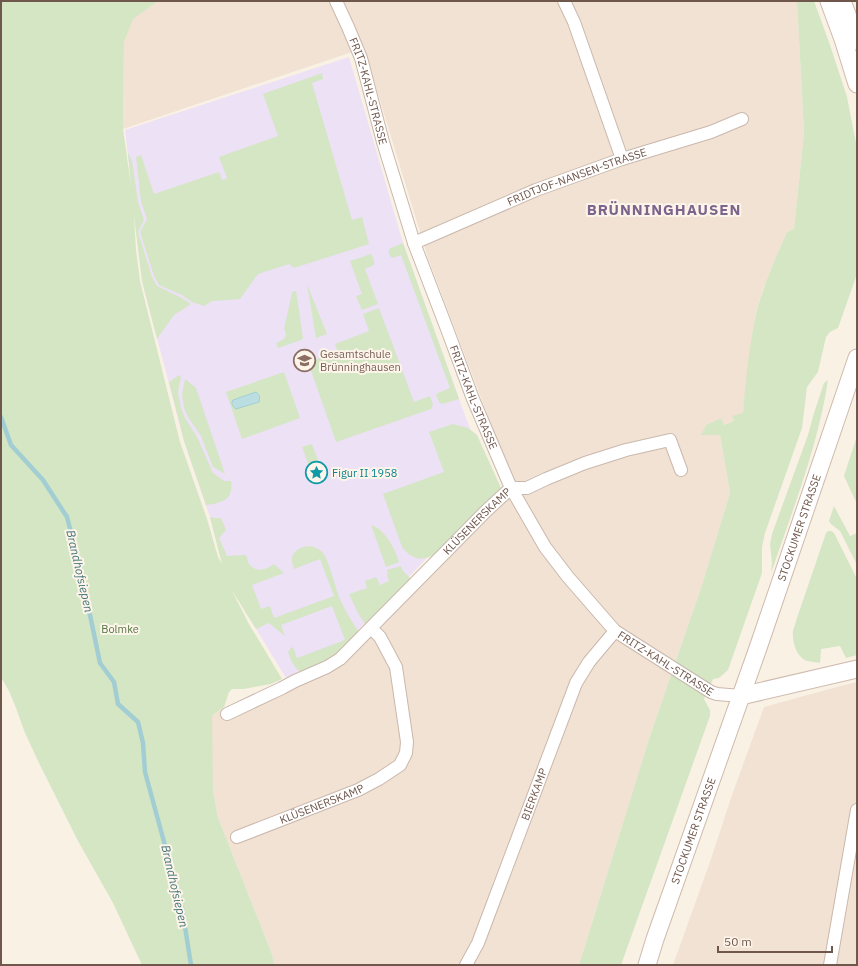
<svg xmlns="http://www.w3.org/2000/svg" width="858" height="966" font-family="'IBM Plex Sans',sans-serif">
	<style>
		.residential { fill: #f1e2d4 }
		.education { fill: #ede1f6 }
		.green { fill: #d4e6c4 }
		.water { fill: #bbdee2; stroke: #a2ced3 }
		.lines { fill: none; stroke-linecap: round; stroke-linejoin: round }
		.stream { stroke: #a2ced3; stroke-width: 4.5 }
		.minor-casing { stroke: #cab8ac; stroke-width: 14 }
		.secondary-casing { stroke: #cfbaad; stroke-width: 19 }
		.minor { stroke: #fff; stroke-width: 12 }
		.secondary { stroke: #fff; stroke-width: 17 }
		.labels { text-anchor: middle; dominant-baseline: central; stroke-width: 4; stroke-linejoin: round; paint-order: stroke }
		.street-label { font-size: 11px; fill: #70574c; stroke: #fdf5ea }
		.education-label { font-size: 11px; fill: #785e54; stroke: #fdf5ea; text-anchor: start }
		.culture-label { font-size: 11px; fill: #0d838f; stroke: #fdf5ea; text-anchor: start }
		.park-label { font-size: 11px; fill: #567645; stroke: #fdf5ea }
		.water-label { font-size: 12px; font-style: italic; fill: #45767b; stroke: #fdf5ea }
		.district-label { font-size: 15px; font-weight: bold; letter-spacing: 1px; fill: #7c648c; stroke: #fdf5ea }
	</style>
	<rect width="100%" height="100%" fill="#faf1e5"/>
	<g class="residential">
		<polygon points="158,1 797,1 804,133 794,229 787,232 763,289 757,309 752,334 743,414 732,416 734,421 723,425 721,418 712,422 706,425 702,434 720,435 730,493 702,585 649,739 579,965 274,965 272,954 218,818 211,778 208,719 223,708 228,717 341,663 516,490 428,258 364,48 123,129 124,42 132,19"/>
		<polygon points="857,682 857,965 673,965 710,862 732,795 764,707 833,688"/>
	</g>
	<polygon class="education" points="349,57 403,243 466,418 493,489 337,652 286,678 228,583 210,517 184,441 142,281 125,130"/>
	<g class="green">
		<path d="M1,1H158L133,19L124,42L123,129L131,186L128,152L132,161L138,202L144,220L138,232L152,277L157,286L182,298L191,304L174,315L157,339L142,281L134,216L136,250L140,281L180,442L207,519L218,557L222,564L224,572L210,517L215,518H221L226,530L219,538L227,556L245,555L247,557C247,565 255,572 264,569C268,568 271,566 274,564L284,573L252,585L261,609L270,606L274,618L334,596L320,559L294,569C293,565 291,561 292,557C297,544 315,543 323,553C329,561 334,583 338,594C343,608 351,620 359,632L335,656L329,660L304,671C301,671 300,672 298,670C294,667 289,656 288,652L291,648L293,647L297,658L345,640L332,606L281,625L285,636L269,623L256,629L231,589L249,624L282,679L271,684L243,689H232L229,692L224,707L213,715L212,717L213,790L218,818L272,954L274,965H142L113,903L78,841L39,763L25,733L16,708L9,691L1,677Z"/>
		<path d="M797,1H814L830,45L847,97L857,148V274L838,328L830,332L826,337L818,372L807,387L802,428L765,533L762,547V573L728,670L719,678L713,679L704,699L710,710V716L621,965H579L649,739L702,585L730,493L720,435H701L706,425L721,418L724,425L734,421L732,416L743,413C746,379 749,343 757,310C764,283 776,258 787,232L794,229L804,133Z"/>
		<polygon points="322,73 323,79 312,83 352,220 362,217 369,244 294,268 289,264 258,274 240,299 212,301 204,306 192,302 182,295 159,285 154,276 140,232 147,219 141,201 136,157 141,155 154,194 219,172 222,180 227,178 219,157 278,136 263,94"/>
		<path d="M403,243L459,399L442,404L439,402L436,395L438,393L450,388L401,255L392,258C390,256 388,253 389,249Z"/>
		<path d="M371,254C373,257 375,261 374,265L365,269L378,304L362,310L356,296L362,294L350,261Z"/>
		<polygon points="307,284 327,334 316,338"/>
		<path d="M294,291H296L303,338L301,340L278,348L276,343C283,340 289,338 284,329L292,293Z"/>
		<polygon points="379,308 414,402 430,396 433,404 431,409 336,442 308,362 338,352 335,344 369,331 363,314"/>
		<polygon points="284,372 300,418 242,439 226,392"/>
		<path d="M179,375L181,377L178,392L181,408L185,418L197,437L213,473L224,481H231C234,500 222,503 206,505L184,441L169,382Z"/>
		<polygon points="185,379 196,388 225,474 213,467 201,436 188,417 184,408 182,394"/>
		<path d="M828,380C818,446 793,509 771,573L772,563L770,544L772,534L808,435L814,413L824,383Z"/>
		<path d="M453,424L468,428L477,435L501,488L436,554C422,561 413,561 402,547L383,494L444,472L429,432Z"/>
		<polygon points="857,436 857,504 844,476"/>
		<polygon points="312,444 324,477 314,480 302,447"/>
		<polygon points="834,506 850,536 857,533 857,565 840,531 831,524 829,521"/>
		<path d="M371,525C385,529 395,549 399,562L386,567Z"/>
		<path d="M828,531H831L834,533L857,579V655L846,658L840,646L821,649L820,663C816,662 811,662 807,661C796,657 792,641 793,631C794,627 796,622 797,618L826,533Z"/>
		<polygon points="401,566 403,571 411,579 366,625 359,615 349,594 367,588 365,581 376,577 380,585 389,581 387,575 388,573 387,570"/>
	</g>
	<path class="water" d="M256,392C260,395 260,398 259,402L239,408L236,409C232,406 231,403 233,400Z"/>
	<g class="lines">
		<polyline class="stream" points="1,417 11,445 43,480 67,517 80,567 100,663 114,682 118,704 138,722 143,743 145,772 182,908 191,965"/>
		<defs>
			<g id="minor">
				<path id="s1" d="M336,1L348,27L361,58L383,142L414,243L447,329L473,399L511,488L545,547L568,577L615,631L711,692L717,694L741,696"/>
				<polyline points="564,1 574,22 622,159"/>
				<path id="s2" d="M414,243L536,190L622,159L711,132L742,119"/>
				<path id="s3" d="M227,714L282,688L295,681L327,667L340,659L486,511L511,488H527L546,479L585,463L626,450L670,440L681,470"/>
				<path id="s4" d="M237,837L358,790L379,779L400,765L406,753L407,742L396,667L380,637L371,628"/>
				<path id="s5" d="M466,965L478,943L576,683L589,662L615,631"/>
				<polyline points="830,965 857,810"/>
			</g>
			<g id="secondary">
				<polyline points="829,1 843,39 857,84"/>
				<polyline points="842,1 857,41"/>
				<polyline points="741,696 857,669"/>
				<path id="s6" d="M647,965L655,939L758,648L857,358"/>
			</g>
		</defs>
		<use href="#minor" class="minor-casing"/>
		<use href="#secondary" class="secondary-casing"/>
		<use href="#minor" class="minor"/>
		<use href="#secondary" class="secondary"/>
	</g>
	<defs>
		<symbol id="school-ring" viewBox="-11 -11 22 22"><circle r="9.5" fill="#fdf5ea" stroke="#8d6e63" stroke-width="1.5"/><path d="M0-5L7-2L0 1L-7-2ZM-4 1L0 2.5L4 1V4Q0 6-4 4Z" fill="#8d6e63"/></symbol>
		<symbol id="sight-ring" viewBox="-11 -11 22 22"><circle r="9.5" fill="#fdf5ea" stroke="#0f9aa8" stroke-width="1.5"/><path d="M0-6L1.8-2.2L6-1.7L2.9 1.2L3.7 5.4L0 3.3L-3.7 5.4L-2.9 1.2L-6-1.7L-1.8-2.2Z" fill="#0f9aa8"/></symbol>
	</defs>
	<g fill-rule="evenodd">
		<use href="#school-ring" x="292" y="348" width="25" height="25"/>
		<use href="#sight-ring" x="304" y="460" width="25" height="25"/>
	</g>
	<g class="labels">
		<g class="street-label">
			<text stroke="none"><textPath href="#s1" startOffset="96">FRITZ-KAHL-STRASSE</textPath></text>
			<text stroke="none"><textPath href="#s2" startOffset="176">FRIDTJOF-NANSEN-STRASSE</textPath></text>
			<text stroke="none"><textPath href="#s1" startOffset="420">FRITZ-KAHL-STRASSE</textPath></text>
			<text stroke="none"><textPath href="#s3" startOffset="320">KLÜSENERSKAMP</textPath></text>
			<text stroke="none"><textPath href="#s6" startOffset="463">STOCKUMER STRASSE</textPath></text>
			<text stroke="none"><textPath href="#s1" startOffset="756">FRITZ-KAHL-STRASSE</textPath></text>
			<text stroke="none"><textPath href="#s5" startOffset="184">BIERKAMP</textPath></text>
			<text stroke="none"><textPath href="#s4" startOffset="91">KLÜSENERSKAMP</textPath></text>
			<text stroke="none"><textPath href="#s6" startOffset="142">STOCKUMER STRASSE</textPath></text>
		</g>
		<g class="education-label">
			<text x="320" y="354">Gesamtschule<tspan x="320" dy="13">Brünninghausen</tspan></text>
		</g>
		<g class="culture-label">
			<text x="332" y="473">Figur II 1958</text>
		</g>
		<g class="park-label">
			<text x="120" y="629">Bolmke</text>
		</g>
		<g class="water-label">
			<text transform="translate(80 571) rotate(77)">Brandhofsiepen</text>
			<text transform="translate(175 886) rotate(77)">Brandhofsiepen</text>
		</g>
		<g class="district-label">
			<text x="664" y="209">BRÜNNINGHAUSEN</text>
		</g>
	</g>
	<rect width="858" height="966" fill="none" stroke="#70574c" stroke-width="4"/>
	<path d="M718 946v6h114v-6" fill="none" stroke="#70574c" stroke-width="2"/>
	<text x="724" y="946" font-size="12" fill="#70574c" stroke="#fdf5ea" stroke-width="3" paint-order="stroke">50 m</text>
</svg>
